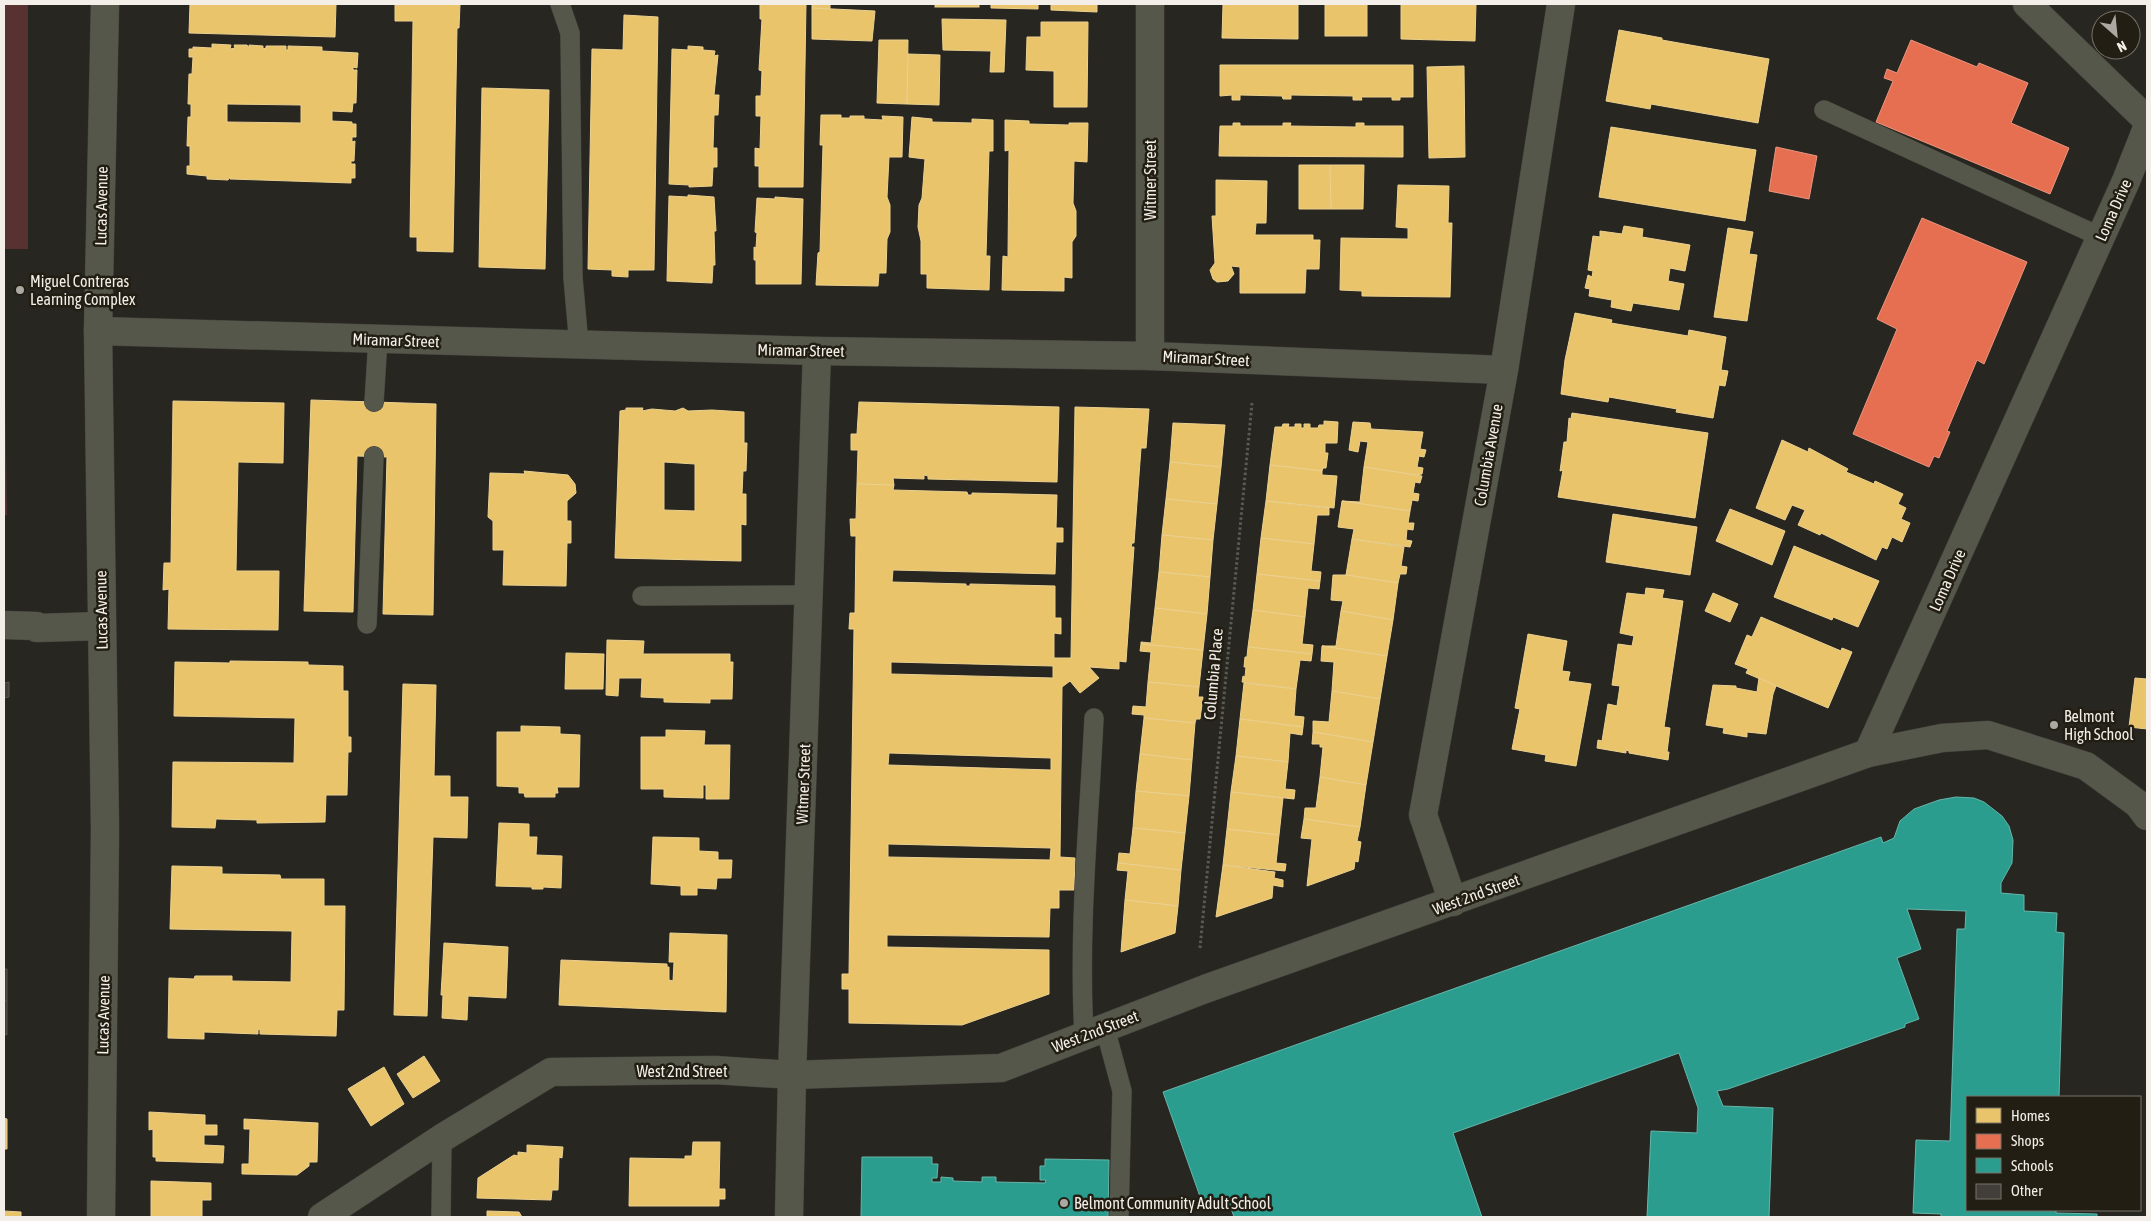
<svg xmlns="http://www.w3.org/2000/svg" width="2151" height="1221" font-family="'Asap Condensed',sans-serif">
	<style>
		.green { fill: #573231 }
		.homes { fill: #e9c46a; stroke: #ecd190; fill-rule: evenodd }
		.shops { fill: #e76f51; stroke: #eb957e }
		.schools { fill: #2a9d8f; stroke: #66b6aa }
		.building { fill: #423f3a; stroke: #585550 }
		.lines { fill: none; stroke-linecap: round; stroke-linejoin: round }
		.service-casing { stroke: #44413d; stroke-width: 20 }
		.minor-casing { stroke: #44413d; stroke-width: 29 }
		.tertiary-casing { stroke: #44413d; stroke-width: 29 }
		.path { stroke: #5a5c52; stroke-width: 3; stroke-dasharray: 2.5 2.5; stroke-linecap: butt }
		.service { stroke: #54574a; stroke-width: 19 }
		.minor { stroke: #54574a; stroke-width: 28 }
		.tertiary { stroke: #54574a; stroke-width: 28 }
		.poi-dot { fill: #aca9a2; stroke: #221e13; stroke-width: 2 }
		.labels { text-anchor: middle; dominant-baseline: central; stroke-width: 5; stroke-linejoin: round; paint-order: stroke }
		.street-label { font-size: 16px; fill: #f3efe8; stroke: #221e13 }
		.poi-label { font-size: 16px; fill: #f3efe8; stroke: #221e13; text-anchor: start }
	</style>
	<rect width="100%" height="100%" fill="#282620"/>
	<g class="green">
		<rect x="4" y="4" width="24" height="245"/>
		<polygon points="4,319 7,515 4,515"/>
	</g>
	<g class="homes">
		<polygon points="190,4 336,4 335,37 189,33"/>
		<polygon points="395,4 460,4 459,28 457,28 453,252 417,251 417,237 410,237 413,21 395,21"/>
		<polygon points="760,4 806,4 803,187 759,187 759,166 755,166 755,148 760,149 761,116 756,116 756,96 761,96 762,71 759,70 762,19 760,19"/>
		<polygon points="812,4 830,4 830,9 812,8"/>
		<rect x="935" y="4" width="44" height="3"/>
		<polygon points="991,4 1038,4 1038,9 991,8"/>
		<polygon points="1051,4 1097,4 1097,12 1051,10"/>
		<polygon points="1223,4 1298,4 1298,39 1222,38"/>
		<rect x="1325" y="4" width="42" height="32"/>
		<polygon points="1401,4 1476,4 1475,41 1401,39"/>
		<polygon points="812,8 875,11 872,41 812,39"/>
		<polygon points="624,15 658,17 654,270 628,270 628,277 612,276 612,270 588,269 592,49 623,50"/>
		<polygon points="942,19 1006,20 1004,72 990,72 991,51 943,50"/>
		<polygon points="1041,22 1088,22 1087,107 1054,107 1054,71 1026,70 1027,37 1041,37"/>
		<polygon points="1619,30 1662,38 1662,40 1769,59 1758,123 1651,104 1650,109 1606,101"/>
		<polygon points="879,40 908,40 907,104 877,103"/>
		<path d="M212,44L231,45L230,49L235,48L234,45H247L249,48V45L263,46V49L266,48V46H286V50H288V46L322,47V51L358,53L357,68L353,67V70H357L356,103H353L352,112L332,111V121L352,122V124H356V137H352V142L355,141L354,161H351V164H355V178H351V183L230,179V177L228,180L207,179V176L187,174V166H190V146H187L188,117H191V104H188L189,74H192L193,57H189V49H193V47L212,48ZM227,104L301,105V123L227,122Z"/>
		<polygon points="688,46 703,47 703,50 715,51 714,56 718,55 714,95 719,95 718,115 714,115 713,148 717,148 717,167 713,167 712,186 689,187 689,185 669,184 672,49 688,50"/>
		<polygon points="908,54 940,55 939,105 907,104"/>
		<polygon points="1220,65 1413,65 1413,97 1400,97 1400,100 1392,100 1392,97 1361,97 1362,100 1353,100 1353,96 1291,95 1291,99 1283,99 1282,96 1240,95 1240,100 1232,100 1232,95 1220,96"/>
		<polygon points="1464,66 1465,157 1429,158 1427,67"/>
		<polygon points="482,88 549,90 545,269 479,267"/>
		<polygon points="821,115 841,115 841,118 850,118 850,116 864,116 864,119 883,120 882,116 903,117 902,157 889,157 887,197 890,205 890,232 887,239 886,273 879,273 878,286 816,285 818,253 820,252 823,145 820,145"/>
		<polygon points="912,117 932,119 932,122 972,123 972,119 993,120 993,151 989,151 986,256 990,256 989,290 927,288 927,274 921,274 921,241 918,227 919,205 922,198 925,159 909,157"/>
		<polygon points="1005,120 1029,121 1029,124 1069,125 1069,123 1088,123 1087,162 1074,161 1073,203 1076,211 1076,236 1072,242 1072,278 1064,277 1064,291 1002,290 1003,256 1008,257 1009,150 1005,151"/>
		<polygon points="1233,123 1240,123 1240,126 1283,126 1283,123 1291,123 1290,126 1356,127 1356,123 1364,123 1364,126 1403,126 1403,157 1219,156 1220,126 1233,126"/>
		<polygon points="1611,127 1756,150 1745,221 1599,197"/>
		<polygon points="1299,165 1330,165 1331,209 1299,209"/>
		<polygon points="1330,165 1364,165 1363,209 1331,209"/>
		<polygon points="1216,180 1267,181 1266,223 1256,223 1255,235 1313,235 1313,240 1320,240 1319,269 1306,269 1305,293 1240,293 1240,267 1231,266 1234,274 1228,281 1217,282 1213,279 1210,270 1215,263 1212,216 1216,216"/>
		<polygon points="1398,185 1449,186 1448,223 1452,223 1450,297 1362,296 1362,291 1340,290 1341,238 1408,239 1408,228 1396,227"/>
		<polygon points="688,195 714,197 716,231 714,231 715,265 713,265 712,283 667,281 669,196 688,197"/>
		<polygon points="775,197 803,199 801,284 756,284 756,260 754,260 754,247 756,248 757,233 755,232 757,198 775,199"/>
		<polygon points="1624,226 1643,229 1642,237 1690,245 1685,271 1670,268 1668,281 1684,284 1679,310 1633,303 1631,311 1611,307 1612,300 1589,296 1590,289 1585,288 1588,275 1592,277 1593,271 1588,270 1593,236 1600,237 1600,231 1622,234"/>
		<polygon points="1728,228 1753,232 1749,254 1757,255 1747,321 1714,317"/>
		<polygon points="1575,313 1612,320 1611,323 1688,336 1689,330 1726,337 1721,370 1728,371 1725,386 1719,385 1713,418 1676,412 1677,409 1609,397 1608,402 1561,394 1565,360"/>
		<polygon points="311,400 436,404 433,615 383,614 387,457 357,456 353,612 304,611"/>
		<polygon points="173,401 284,403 283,463 238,462 236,571 279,571 278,630 168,629 169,589 163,590 164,563 171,563"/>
		<polygon points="859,402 1059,407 1057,482 928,479 928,476 924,475 924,479 893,478 894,485 857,484 858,450 851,450 851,434 857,434"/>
		<path d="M1075,407L1149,409L1146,448H1141L1134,543H1132L1131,547H1134L1126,662L1119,661V669L1089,667L1099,678L1080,693L1070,681L1062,687L1060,857L1075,858L1074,890H1059V908H1050L1049,937L887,935V947L1049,950V994L962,1025L849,1023V989H842V974H849L854,629H849L850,613H855L856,536H851L850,519H856L857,484L894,485L893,490L967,492L968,495H972V493L1057,495L1056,528H1063V542H1056L1055,574L893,570L892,582L966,584V586H970V584L1055,586V618H1061V634L1054,633V658H1071ZM891,662L1053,666V678L891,674ZM889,753L1051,758V770L888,765ZM888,844L1051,848L1050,860L888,857Z"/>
		<path d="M626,408H643L642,411L652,409L675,411L683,408L688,411L712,410L744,412V443H747L746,471H743L742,494H746V525L741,524V561L615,558L620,411L626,410ZM664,462L695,464V511L664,510Z"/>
		<polygon points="1572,413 1708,433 1695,518 1558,497 1563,470 1560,471 1564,442 1567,442 1569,418 1571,419"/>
		<polygon points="1324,421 1338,422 1337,443 1325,443 1325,453 1328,453 1326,468 1323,468 1322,471 1270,465 1275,427 1282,427 1283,424 1289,424 1288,427 1295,427 1295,424 1301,424 1301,428 1304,428 1304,424 1310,424 1310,428 1318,428 1319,425 1324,425"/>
		<polygon points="1353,422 1370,423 1371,429 1423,432 1420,449 1426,450 1424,457 1419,456 1417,467 1423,468 1422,474 1416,475 1364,467 1368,442 1360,441 1358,452 1349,450"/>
		<polygon points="1173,423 1225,425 1221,467 1170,462"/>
		<polygon points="1782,440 1808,452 1809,448 1848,469 1846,472 1874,484 1875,481 1903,494 1898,504 1906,508 1901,519 1910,523 1902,542 1892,537 1887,549 1882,547 1876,560 1821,533 1820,535 1798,525 1805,510 1792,505 1785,520 1756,508"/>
		<polygon points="1170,462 1221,467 1217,504 1166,499"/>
		<polygon points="1270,465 1322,471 1322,475 1337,476 1334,508 1266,501"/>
		<polygon points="1364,467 1422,476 1420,483 1415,482 1413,493 1419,494 1418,501 1412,500 1410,511 1342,501 1360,502"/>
		<polygon points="524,471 568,475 575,484 576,493 567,501 567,521 571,521 571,543 567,543 566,586 503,585 504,550 493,550 493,521 488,517 490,473 525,474"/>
		<polygon points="1166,499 1217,504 1213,540 1162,535"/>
		<polygon points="1266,501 1329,508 1329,515 1317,515 1314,544 1261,538"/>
		<polygon points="1342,501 1410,511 1408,523 1414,523 1413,530 1407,529 1406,540 1412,541 1410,547 1352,539 1354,529 1338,527"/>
		<polygon points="1730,509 1785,531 1772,565 1716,541"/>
		<polygon points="1613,514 1697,527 1690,575 1606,562"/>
		<polygon points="1162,535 1213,540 1210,577 1159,572"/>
		<polygon points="1261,538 1314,544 1311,571 1321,572 1320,581 1257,574"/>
		<polygon points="1352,539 1404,547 1401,566 1407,567 1406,574 1400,574 1398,583 1346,575"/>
		<polygon points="1794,546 1879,581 1858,627 1833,617 1832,620 1774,597"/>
		<polygon points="1159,572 1210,577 1207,614 1155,608"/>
		<polygon points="1257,574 1320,581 1319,589 1308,588 1305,617 1253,610"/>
		<polygon points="1333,575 1346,575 1398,583 1393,620 1341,611 1343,601 1331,600"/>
		<polygon points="1646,588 1664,590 1662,598 1683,601 1664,727 1670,728 1667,752 1669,752 1668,760 1629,753 1629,751 1626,750 1626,753 1597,748 1598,740 1602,741 1608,704 1617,706 1620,686 1612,685 1618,644 1632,646 1634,636 1620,633 1627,593 1645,595"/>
		<polygon points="1713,593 1738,604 1730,622 1705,611"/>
		<polygon points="1155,608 1207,614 1203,650 1141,644 1141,642 1151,643"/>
		<polygon points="1253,610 1305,617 1302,644 1313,645 1312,654 1248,647"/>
		<polygon points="1341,611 1393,620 1387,656 1322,646 1336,646"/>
		<polygon points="1761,617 1841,651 1842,648 1852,652 1828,708 1746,673 1748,669 1735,664 1747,635 1752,637"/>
		<polygon points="1528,634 1567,641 1562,671 1570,672 1568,681 1591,684 1576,766 1545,761 1546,755 1512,749 1520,709 1515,708"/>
		<polygon points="607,640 644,641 643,654 730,654 730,662 733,662 732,699 710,699 710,703 664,702 664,698 641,697 642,678 619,678 618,696 606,695"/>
		<polygon points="1141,644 1203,650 1199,687 1148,682 1151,652 1140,651"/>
		<polygon points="1322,646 1387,656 1380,699 1332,691 1334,662 1321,661"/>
		<polygon points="1248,647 1312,654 1311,661 1300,660 1296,689 1242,682 1243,676 1245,677 1246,667 1244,667 1245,657 1247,657"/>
		<polygon points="566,653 604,654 603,689 565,689"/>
		<polygon points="230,661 308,662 308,665 343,666 343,691 348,691 348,737 351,737 351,752 348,752 347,795 326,795 325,822 257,823 257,820 216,819 215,828 172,827 173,762 294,763 295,718 174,716 175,662 230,663"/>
		<polygon points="1759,678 1776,686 1773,694 1766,734 1747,732 1747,737 1723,733 1724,728 1706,725 1713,685 1736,686 1736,688 1757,692"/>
		<polygon points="2135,678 2147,679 2147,729 2129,727"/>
		<polygon points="1148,682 1199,687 1198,697 1203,697 1200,719 1196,719 1195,723 1144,718 1144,715 1132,714 1133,706 1146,707"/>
		<polygon points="1244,683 1296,689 1294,716 1304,717 1303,727 1240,719"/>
		<polygon points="403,684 436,685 434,776 450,776 450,797 468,797 467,838 433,837 427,1016 394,1015"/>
		<polygon points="1332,691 1380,699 1373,742 1313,732 1313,721 1329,722"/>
		<polygon points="1144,718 1195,723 1192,760 1140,754"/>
		<polygon points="1240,719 1303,727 1302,735 1290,733 1288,762 1236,756"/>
		<polygon points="521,726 560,727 560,734 580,735 579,787 557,787 558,793 555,793 555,797 525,797 524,793 519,793 519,787 497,786 497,732 521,732"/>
		<polygon points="666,730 705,731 704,745 730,745 729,799 706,799 706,785 703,785 703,798 664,797 664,789 641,789 641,737 666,737"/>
		<polygon points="1313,732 1373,742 1366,785 1320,777 1323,747 1320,747 1320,744 1312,744"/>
		<polygon points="1140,754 1192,760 1189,796 1136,791"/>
		<polygon points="1236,756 1288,762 1285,789 1295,790 1294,799 1231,792"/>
		<polygon points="1320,777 1366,785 1360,827 1304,819 1305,808 1316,808"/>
		<polygon points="1136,791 1189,796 1185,833 1133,828"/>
		<polygon points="1231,792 1283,798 1279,835 1227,829"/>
		<polygon points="1304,819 1360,827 1357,841 1361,842 1358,862 1355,861 1354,869 1307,886 1312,839 1301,838"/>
		<polygon points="499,823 529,824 529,837 537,837 536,855 562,856 561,888 543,887 543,889 532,889 532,887 496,886"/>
		<polygon points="1133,828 1185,833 1181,870 1118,863 1119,853 1130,854"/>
		<polygon points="1227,829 1279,835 1276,863 1286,864 1285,871 1223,865"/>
		<polygon points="653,837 699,838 699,851 718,852 718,860 732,860 731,878 717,878 716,889 697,888 697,895 681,895 681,886 651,884"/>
		<polygon points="1118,863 1181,870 1178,906 1125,900 1128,871 1117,870"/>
		<polygon points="1223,865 1275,872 1274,878 1283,880 1283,887 1273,885 1272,898 1216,917"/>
		<polygon points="172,866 222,867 222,874 280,875 281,879 324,879 324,906 345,906 344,1010 337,1010 336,1036 260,1034 260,1029 258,1030 258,1034 204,1032 204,1039 168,1038 169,978 194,979 195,976 232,976 232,981 291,982 292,931 170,929"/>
		<polygon points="1125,900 1178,906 1175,933 1121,952"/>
		<polygon points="670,933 727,935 726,1012 559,1005 561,960 667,964 667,967 669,967 669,980 673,981 674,962 669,962"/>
		<polygon points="444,943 508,947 506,998 468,996 467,1020 442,1018 443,995 441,995"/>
		<polygon points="424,1056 440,1081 413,1098 397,1074"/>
		<polygon points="384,1067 404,1104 371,1126 348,1089"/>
		<polygon points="149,1112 205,1115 205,1125 217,1125 217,1135 204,1135 204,1145 224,1146 223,1163 156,1161 156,1157 153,1157 153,1129 149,1130"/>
		<polygon points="4,1118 7,1119 7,1149 4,1149"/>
		<polygon points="244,1119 318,1123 317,1162 309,1162 309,1166 297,1175 242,1174 242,1164 249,1164 250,1129 244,1129"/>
		<polygon points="693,1142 720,1142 719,1189 725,1189 725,1199 719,1199 719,1206 629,1206 630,1158 685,1159 685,1156 692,1156"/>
		<polygon points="527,1145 563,1147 562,1158 559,1157 558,1190 552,1190 551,1200 477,1198 478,1178 514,1155 518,1156 518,1152 527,1153"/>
		<polygon points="151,1181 211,1183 211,1200 202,1200 202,1217 151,1217"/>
		<polygon points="4,1211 21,1212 21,1217 4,1217"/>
		<polygon points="487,1211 519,1212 522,1217 487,1217"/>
	</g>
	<g class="shops">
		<polygon points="1911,40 1977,67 1979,63 2028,83 2011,123 2069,148 2050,194 1876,122 1893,81 1884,78 1887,69 1897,73"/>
		<polygon points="1776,147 1817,156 1809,199 1769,191"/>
		<polygon points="1922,218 2027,262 1984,364 1977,360 1947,431 1950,432 1939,458 1934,456 1929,467 1853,434 1897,329 1877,319"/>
	</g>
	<g class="schools">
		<polygon points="1956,797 1974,798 1984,802 2002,816 2009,826 2013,840 2012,863 2001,883 2001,893 2024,895 2024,911 2057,913 2056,932 2064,933 2059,1097 1967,1097 1967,1210 2056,1210 2056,1213 2097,1214 2097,1217 1941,1217 1941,1214 1913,1213 1916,1140 1950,1141 1957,929 1965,929 1966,911 1907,909 1921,949 1897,958 1919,1019 1905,1024 1905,1027 1728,1089 1717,1091 1723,1106 1773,1108 1769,1217 1647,1217 1651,1131 1697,1133 1698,1108 1679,1053 1453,1133 1482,1217 1234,1217 1227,1197 1203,1205 1163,1092 1881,837 1883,843 1894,838 1900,821 1914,809 1939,800"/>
		<polygon points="862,1157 932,1157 932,1164 938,1164 937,1178 932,1178 932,1182 941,1182 941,1177 953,1178 953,1181 982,1182 982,1177 996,1177 996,1182 1045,1183 1046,1180 1040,1180 1040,1166 1045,1166 1045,1159 1109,1160 1108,1217 861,1217"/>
	</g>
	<g class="building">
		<polygon points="9,682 9,697 4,698 4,721 4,683"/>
		<polygon points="4,950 4,969 7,969 7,1001 4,1001"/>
		<polygon points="4,1001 7,1001 7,1035 4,1034"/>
	</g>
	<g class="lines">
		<defs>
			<g id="service">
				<polyline points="560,4 570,33 573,278 579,345"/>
				<polyline points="1824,110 2101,237"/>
				<polyline points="374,402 378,339"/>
				<polyline points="642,596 809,595"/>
				<polyline points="367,624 374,456"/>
				<polyline points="1105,1028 1122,1091 1119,1217"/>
				<path d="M1084,1035C1078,930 1089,823 1094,718"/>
				<polyline points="441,1217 442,1138"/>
			</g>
			<g id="minor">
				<polyline points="2027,4 2147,120"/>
				<polyline points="98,331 817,351 1150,356 1504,370"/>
				<polyline points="1150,356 1150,4"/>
				<polyline points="4,625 36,626 37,628 101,626"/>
				<polyline points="1868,753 2126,181 2147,128"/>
				<polyline points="322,1217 442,1138 551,1072 715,1070 792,1075 1001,1068 1205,989 1868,753 1942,738 1988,735 2086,766 2138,804 2147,816"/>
				<polyline points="789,1217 792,1075 817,351"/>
			</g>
			<g id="tertiary">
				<polyline points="1453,902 1423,815 1504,370 1561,4"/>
				<polyline points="101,1217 105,830 98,331 105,4"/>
			</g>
		</defs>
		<use href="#service" class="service-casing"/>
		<use href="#minor" class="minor-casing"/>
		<use href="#tertiary" class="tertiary-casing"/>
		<polyline class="path" points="1200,948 1252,403"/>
		<use href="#service" class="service"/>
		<use href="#minor" class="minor"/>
		<use href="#tertiary" class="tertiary"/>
	</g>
	<g class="poi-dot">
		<circle cx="20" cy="290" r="5"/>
		<circle cx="2054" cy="725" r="5"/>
		<circle cx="1064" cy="1203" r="5"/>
	</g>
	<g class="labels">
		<g class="street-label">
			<text transform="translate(1150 180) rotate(-90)">Witmer Street</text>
			<text transform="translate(101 206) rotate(-89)">Lucas Avenue</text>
			<text transform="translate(2113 210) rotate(-66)">Loma Drive</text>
			<text transform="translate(396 340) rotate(2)">Miramar Street</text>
			<text transform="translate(801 350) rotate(1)">Miramar Street</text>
			<text transform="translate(1206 358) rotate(3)">Miramar Street</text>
			<text transform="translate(1488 455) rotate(-80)">Columbia Avenue</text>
			<text transform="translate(1947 580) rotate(-66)">Loma Drive</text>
			<text transform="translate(101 610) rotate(-91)">Lucas Avenue</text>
			<text transform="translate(1213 674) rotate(-85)">Columbia Place</text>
			<text transform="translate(803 784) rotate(-88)">Witmer Street</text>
			<text transform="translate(1476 894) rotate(-20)">West 2nd Street</text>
			<text transform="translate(103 1015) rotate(-89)">Lucas Avenue</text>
			<text transform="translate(1095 1031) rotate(-21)">West 2nd Street</text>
			<text x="682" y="1071">West 2nd Street</text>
		</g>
		<g class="poi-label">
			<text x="30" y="281">Miguel Contreras<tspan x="30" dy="18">Learning Complex</tspan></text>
			<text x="2064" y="716">Belmont<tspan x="2064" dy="18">High School</tspan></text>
			<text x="1074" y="1203">Belmont Community Adult School</text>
		</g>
	</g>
	<rect width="2151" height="1221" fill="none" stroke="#f3efe8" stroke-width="10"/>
	<rect x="1966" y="1096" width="175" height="115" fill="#221e13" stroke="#767268"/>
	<rect x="1976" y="1108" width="25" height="15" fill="#e9c46a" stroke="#767268"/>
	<text x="2011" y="1121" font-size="15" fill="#f3efe8">Homes</text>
	<rect x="1976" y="1134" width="25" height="15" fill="#e76f51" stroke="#767268"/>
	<text x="2011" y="1146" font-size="15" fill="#f3efe8">Shops</text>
	<rect x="1976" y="1158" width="25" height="15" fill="#2a9d8f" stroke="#767268"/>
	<text x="2011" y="1171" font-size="15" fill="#f3efe8">Schools</text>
	<rect x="1976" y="1184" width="25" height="15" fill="#423f3a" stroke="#767268"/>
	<text x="2011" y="1196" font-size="15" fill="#f3efe8">Other</text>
	<g transform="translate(2116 35) rotate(153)"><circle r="24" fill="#221e13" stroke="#767268"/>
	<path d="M0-4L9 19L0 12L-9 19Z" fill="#aca9a2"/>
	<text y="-8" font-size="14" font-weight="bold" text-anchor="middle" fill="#f3efe8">N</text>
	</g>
</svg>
